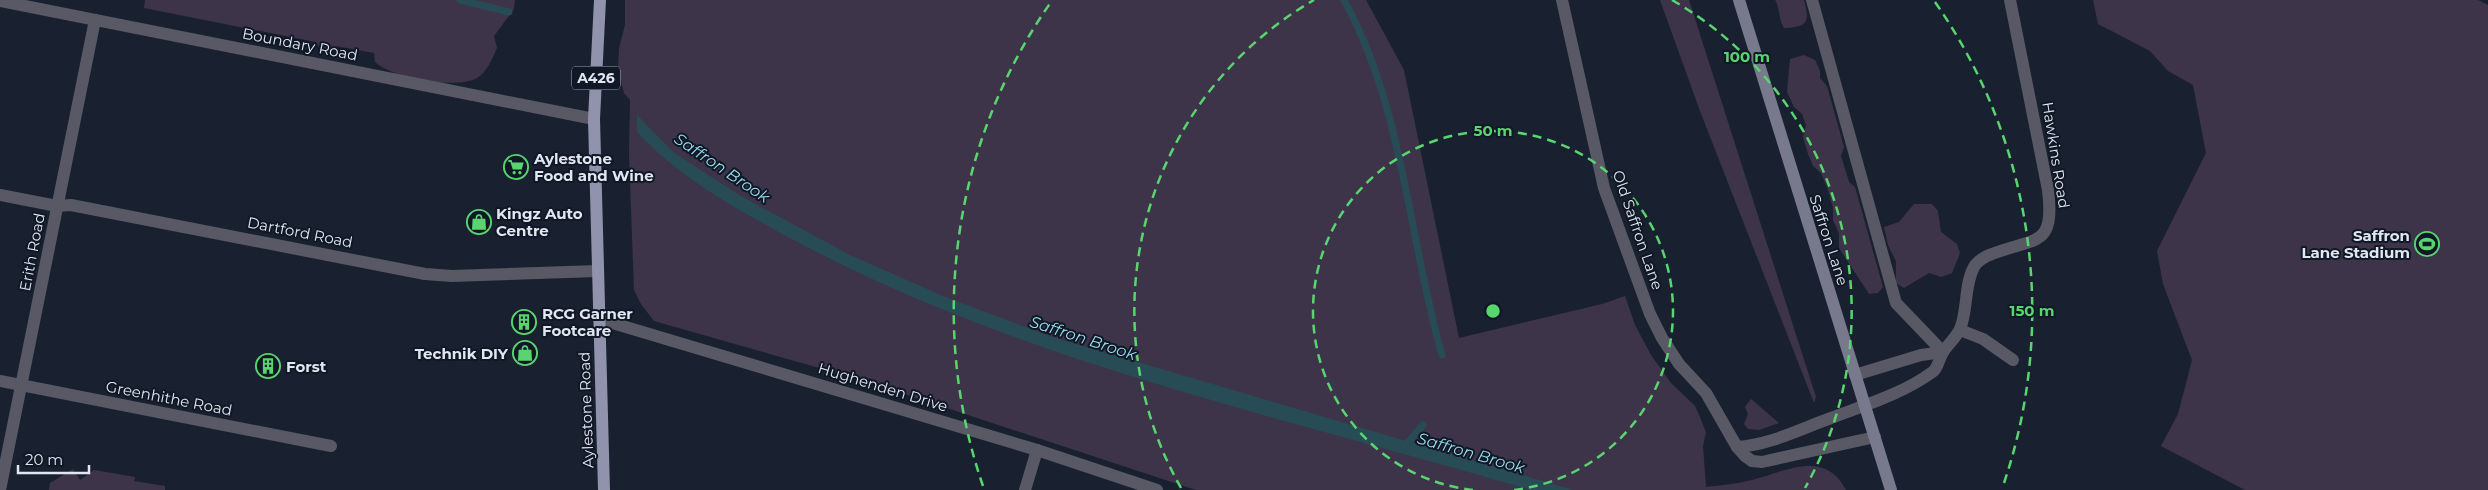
<svg xmlns="http://www.w3.org/2000/svg" width="2488" height="490" font-family="Montserrat,sans-serif">
	<style>
		.green { fill: #3e3449 }
		.water { fill: #274c55 }
		.lines { fill: none; stroke-linecap: round; stroke-linejoin: round }
		.stream { stroke: #274c55; stroke-width: 7 }
		.street { stroke: #595966; stroke-width: 12 }
		.secondary { stroke: #79798d; stroke-width: 12 }
		.primary { stroke: #9192ac; stroke-width: 12 }
		.ring { fill: none; stroke: #59d56f; stroke-width: 2.5; stroke-dasharray: 9 6 }
		.labels { text-anchor: middle; dominant-baseline: central; stroke-width: 4; stroke-linejoin: round; paint-order: stroke }
		.shield { fill: #101826; stroke: #a2a9b4; stroke-width: 1 }
		.shield-label { font-size: 14px; font-weight: bold; fill: #e1e7f1 }
		.street-label { font-size: 15px; fill: #e1e7f1; stroke: #101826 }
		.poi-label { font-size: 15px; font-weight: bold; fill: #e1e7f1; stroke: #101826; text-anchor: start }
		.water-label { font-size: 16px; font-style: italic; fill: #96ddef; stroke: #101826 }
		.centre { fill: #59d56f; stroke: #101826; stroke-width: 2.5 }
		.ring-label { font-size: 15px; text-anchor: middle; font-weight: bold; fill: #59d56f; stroke: #101826; stroke-width: 4; stroke-linejoin: round; paint-order: stroke }
	</style>
	<rect width="100%" height="100%" fill="#192130"/>
	<g class="green">
		<path d="M145,0H515L514,9L494,36L497,48C492,59 487,73 475,79C453,89 392,78 375,62L374,53L336,46L331,49L319,47L316,42L144,8Z"/>
		<path d="M625,0H1366L1404,70L1459,338L1602,304L1625,296L1635,325L1651,355L1671,383L1695,406L1700,417L1706,432L1703,446L1706,487C1721,485 1737,484 1752,480C1786,471 1825,449 1846,490H1196L865,381L654,321L641,304L634,290L629,154L630,100L624,93L618,70L619,48L625,25Z"/>
		<polygon points="1660,0 1689,0 1816,397 1814,403 1700,111"/>
		<path d="M1775,0H1804C1810,22 1808,27 1784,28C1778,18 1780,7 1775,0Z"/>
		<polygon points="2093,0 2478,0 2488,5 2488,490 2245,490 2161,446 2178,414 2192,360 2163,284 2157,251 2206,153 2193,85 2168,71 2150,51 2098,24"/>
		<polygon points="1804,55 1815,60 1820,71 1820,78 1827,86 1844,147 1841,156 1849,182 1855,187 1883,287 1878,293 1869,294 1839,248 1839,233 1833,220 1833,208 1828,190 1821,173 1813,166 1808,154 1803,137 1806,125 1802,114 1794,107 1787,92 1790,59"/>
		<polygon points="1914,204 1932,204 1938,211 1941,232 1957,244 1960,253 1952,273 1941,277 1929,273 1904,288 1896,283 1896,261 1888,245 1884,227 1899,222"/>
		<polygon points="1751,399 1779,423 1759,430 1748,429 1744,424 1748,414 1745,407"/>
		<polygon points="73,469 80,480 94,470 135,477 134,481 165,486 165,490 49,490 50,483"/>
	</g>
	<path class="water" d="M637,115L673,152L739,195L850,255L943,296L1049,336L1573,490H1531C1281,416 1019,362 788,237C733,207 680,178 637,132Z"/>
	<g class="lines">
		<g class="stream">
			<polyline points="460,0 509,12"/>
			<path d="M1344,0C1404,109 1408,237 1442,355"/>
			<polyline points="1404,447 1423,425"/>
		</g>
		<g class="street">
			<polyline points="1562,0 1604,188 1650,314 1662,338 1679,364 1706,393 1737,447 1745,456 1752,461 1762,462 1875,437"/>
			<polyline points="1812,0 1896,303 1943,352"/>
			<polyline points="0,1 594,119"/>
			<polyline points="0,195 57,206 71,205 425,274 452,276 597,271"/>
			<polyline points="599,319 1037,450 1157,490"/>
			<polyline points="1960,330 1983,339 2013,360"/>
			<polyline points="1855,375 1921,355 1943,352"/>
			<polyline points="0,381 331,446"/>
			<path d="M1737,447C1770,445 1800,429 1831,418C1865,405 1902,394 1931,373C1937,370 1939,360 1942,354C1947,345 1956,338 1960,329C1968,310 1964,285 1974,267C1977,261 1986,256 1992,254C2036,237 2055,248 2048,190L2010,0"/>
			<polyline points="0,490 95,20"/>
			<polyline points="1025,490 1037,450"/>
		</g>
		<polyline class="secondary" points="1739,0 1891,490"/>
		<polyline class="primary" points="600,0 594,119 604,490"/>
	</g>
	<g class="ring">
		<path d="M1473 490A180 180 0 1 1 1513 490"/>
		<path d="M1181 488A359 359 0 0 1 1314 0M1672 0A359 359 0 0 1 1805 488"/>
		<path d="M983 486A539 539 0 0 1 1051 2M1935 2A539 539 0 0 1 2003 486"/>
	</g>
	<defs>
		<symbol id="supermarket-ring" viewBox="-11 -11 22 22"><circle r="9.5" fill="#101826" stroke="#59d56f" stroke-width="1.5"/><path d="M-6-5.5h2.5l.6 2H6L4.5 2H-2.5L-4.4-4H-6ZM-1.5 3.2a1.3 1.3 0 1 0 .1 0ZM3 3.2a1.3 1.3 0 1 0 .1 0Z" fill="#59d56f"/></symbol>
		<symbol id="shop-ring" viewBox="-11 -11 22 22"><circle r="9.5" fill="#101826" stroke="#59d56f" stroke-width="1.5"/><path d="M-5-2.5h2.3a2.7 3.5 0 0 1 5.4 0H5L5.5 6h-11ZM-1.5-2.5h3a1.5 2.3 0 0 0-3 0Z" fill="#59d56f"/></symbol>
		<symbol id="stadium-ring" viewBox="-11 -11 22 22"><circle r="9.5" fill="#101826" stroke="#59d56f" stroke-width="1.5"/><path d="M0-5a6.5 5 0 1 0 0 10a6.5 5 0 1 0 0-10ZM-3.5-1.8h7v3.6h-7Z" fill="#59d56f"/></symbol>
		<symbol id="building-ring" viewBox="-11 -11 22 22"><circle r="9.5" fill="#101826" stroke="#59d56f" stroke-width="1.5"/><path d="M-4-6H4V6H1V3H-1V6H-4ZM-2.5-4.3h1.7v1.8h-1.7ZM.8-4.3h1.7v1.8H.8ZM-2.5-1h1.7V.8h-1.7ZM.8-1h1.7V.8H.8Z" fill="#59d56f"/></symbol>
	</defs>
	<g fill-rule="evenodd">
		<use href="#supermarket-ring" x="502" y="153" width="28" height="28"/>
		<use href="#shop-ring" x="465" y="208" width="28" height="28"/>
		<use href="#stadium-ring" x="2413" y="230" width="28" height="28"/>
		<use href="#building-ring" x="510" y="308" width="28" height="28"/>
		<use href="#shop-ring" x="511" y="339" width="28" height="28"/>
		<use href="#building-ring" x="254" y="352" width="28" height="28"/>
	</g>
	<g class="labels">
		<rect class="shield" x="572" y="66.5" width="48" height="23" rx="4"/>
		<g class="shield-label">
			<text x="596" y="78">A426</text>
		</g>
		<g class="street-label">
			<text transform="translate(300 44) rotate(11)">Boundary Road</text>
			<text transform="translate(2056 155) rotate(81)">Hawkins Road</text>
			<text transform="translate(1638 230) rotate(71)">Old Saffron Lane</text>
			<text transform="translate(300 232) rotate(11)">Dartford Road</text>
			<text transform="translate(1829 240) rotate(72)">Saffron Lane</text>
			<text transform="translate(32 252) rotate(-79)">Erith Road</text>
			<text transform="translate(883 387) rotate(17)">Hughenden Drive</text>
			<text transform="translate(169 398) rotate(11)">Greenhithe Road</text>
			<text transform="translate(586 410) rotate(-92)">Aylestone Road</text>
		</g>
		<g class="poi-label">
			<text x="534" y="158">Aylestone<tspan x="534" dy="17">Food and Wine</tspan></text>
			<text x="496" y="213">Kingz Auto<tspan x="496" dy="17">Centre</tspan></text>
			<text x="2410" y="235" text-anchor="end">Saffron<tspan x="2410" dy="17">Lane Stadium</tspan></text>
			<text x="542" y="313">RCG Garner<tspan x="542" dy="17">Footcare</tspan></text>
			<text x="508" y="353" text-anchor="end">Technik DIY</text>
			<text x="286" y="366">Forst</text>
		</g>
		<g class="water-label">
			<text transform="translate(722 168) rotate(34)">Saffron Brook</text>
			<text transform="translate(1083 338) rotate(18)">Saffron Brook</text>
			<text transform="translate(1471 453) rotate(16)">Saffron Brook</text>
		</g>
	</g>
	<circle cx="1493" cy="311" r="8" class="centre"/>
	<g class="ring-label">
		<text x="1747" y="62">100 m</text>
		<text x="1493" y="136">50 m</text>
		<text x="2032" y="316">150 m</text>
	</g>
	<path d="M18 465v8h71v-8" fill="none" stroke="#e1e7f1" stroke-width="2.5"/>
	<text x="25" y="465" font-size="15" fill="#e1e7f1" stroke="#101826" stroke-width="4" paint-order="stroke">20 m</text>
</svg>
